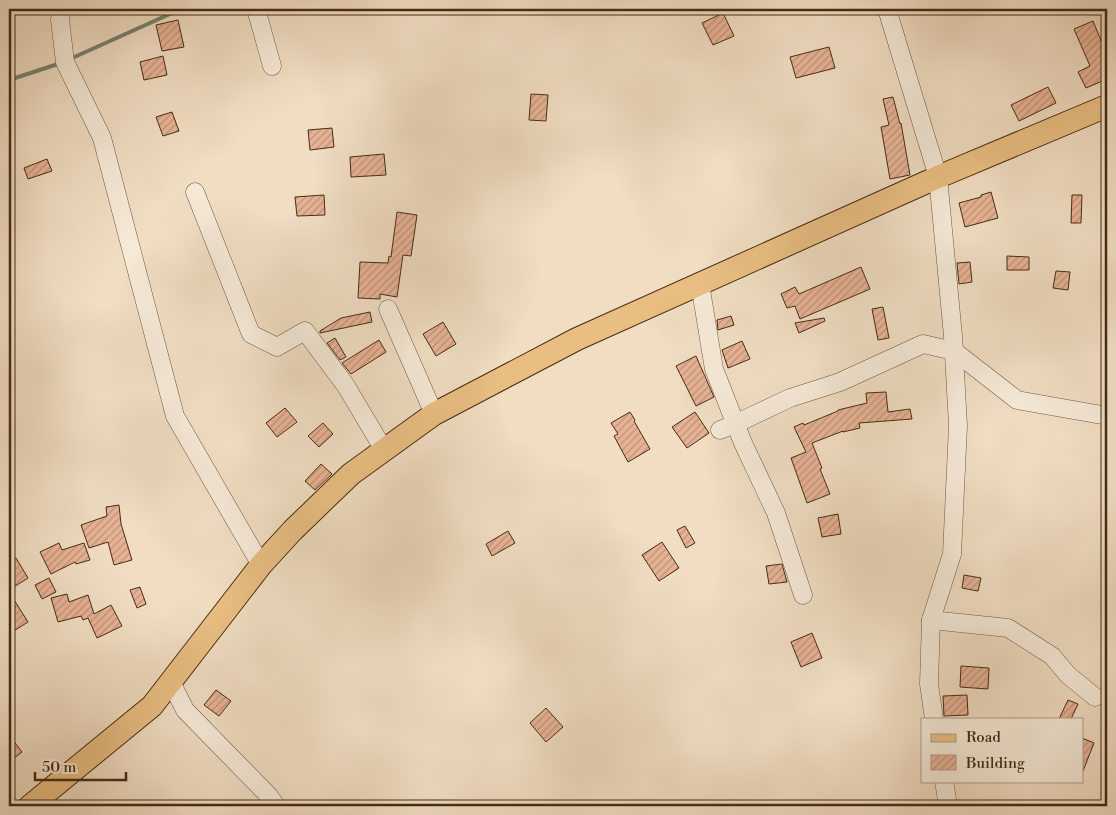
<svg xmlns="http://www.w3.org/2000/svg" width="1116" height="815" font-family="'Libre Bodoni',serif">
	<style>
		.lines { fill: none; stroke-linecap: round; stroke-linejoin: round }
		.stream { stroke: #788272; stroke-width: 4 }
		.building { fill: url(#building-hatch); stroke: #462c13 }
		.minor-casing { stroke: #70583f; stroke-width: 19 }
		.major-casing { stroke: #462c13; stroke-width: 24 }
		.minor { stroke: #f5e9d7; stroke-width: 18 }
		.major { stroke: #e8be81; stroke-width: 22 }
	</style>
	<defs>
		<pattern id="building-hatch" width="6" height="6" patternUnits="userSpaceOnUse" patternTransform="scale(1.25)"><rect width="6" height="6" fill="#e7b395"/><path d="M-1 1l2-2M0 6l6-6M5 7l2-2" fill="none" stroke="#bd9278"/></pattern>
	</defs>
	<rect width="100%" height="100%" fill="#f0ddc2"/>
	<filter id="stains"><feTurbulence type="fractalNoise" baseFrequency=".004" numOctaves="4"/><feColorMatrix values="0 0 0 0 .2 0 0 0 0 .09 0 0 0 0 .02 0 0 0 .5 -.17"/></filter>
	<radialGradient id="worn" r=".72"><stop offset=".6" stop-color="#630" stop-opacity="0"/><stop offset="1" stop-color="#630" stop-opacity=".3"/></radialGradient>
	<g class="lines">
		<g class="stream">
			<polyline points="70,59 181,9"/>
			<polyline points="9,80 61,63"/>
		</g>
	</g>
	<g class="building">
		<polygon points="723,13 734,36 713,45 702,23"/>
		<polygon points="178,20 184,47 162,51 156,25"/>
		<polygon points="1093,21 1107,55 1107,79 1086,88 1078,72 1090,66 1074,29"/>
		<polygon points="829,47 835,68 796,78 790,57"/>
		<polygon points="163,56 167,75 144,80 140,62"/>
		<polygon points="1048,87 1056,103 1019,121 1011,105"/>
		<polygon points="531,94 548,95 546,121 529,120"/>
		<polygon points="893,97 900,124 901,123 910,175 890,179 881,127 889,125 883,99"/>
		<polygon points="172,112 179,131 163,136 156,117"/>
		<polygon points="332,128 334,147 310,150 308,130"/>
		<polygon points="384,154 386,175 351,177 350,157"/>
		<polygon points="47,159 52,171 28,179 24,168"/>
		<polygon points="991,192 998,218 965,227 959,203 981,197 981,195"/>
		<polygon points="324,195 325,215 297,216 295,197"/>
		<polygon points="1072,195 1082,195 1081,223 1071,223"/>
		<polygon points="397,212 417,215 411,256 403,255 397,297 380,294 380,299 358,298 360,262 388,263 389,256 391,257"/>
		<polygon points="1007,256 1029,257 1029,270 1007,270"/>
		<polygon points="970,262 972,282 959,284 957,263"/>
		<polygon points="861,267 870,289 800,319 795,306 787,308 781,294 795,287 799,294"/>
		<polygon points="1056,271 1070,272 1068,290 1053,288"/>
		<polygon points="883,307 889,338 878,340 872,309"/>
		<polygon points="370,312 372,322 320,333 320,331 341,318"/>
		<polygon points="731,316 734,325 718,330 717,320"/>
		<polygon points="824,318 825,321 799,333 795,323"/>
		<polygon points="443,322 456,344 436,356 423,334"/>
		<polygon points="335,338 346,357 340,360 327,343"/>
		<polygon points="379,340 386,352 351,374 342,363"/>
		<polygon points="742,341 750,359 728,368 722,350"/>
		<polygon points="696,356 714,397 696,406 676,366"/>
		<polygon points="886,392 888,412 910,409 912,419 859,423 860,428 843,432 843,431 812,443 822,468 820,469 830,494 807,503 791,458 806,452 794,427 803,423 804,425 838,411 838,410 867,403 866,393"/>
		<polygon points="285,408 297,422 277,437 266,423"/>
		<polygon points="630,412 635,420 634,421 650,449 628,462 614,436 618,434 611,423"/>
		<polygon points="695,412 709,433 687,448 672,427"/>
		<polygon points="323,423 333,434 319,447 308,436"/>
		<polygon points="321,464 332,474 315,490 305,481"/>
		<polygon points="119,505 121,524 132,560 114,565 108,542 89,548 81,525 107,516 106,507"/>
		<polygon points="838,514 841,534 822,537 818,518"/>
		<polygon points="685,526 695,543 686,548 677,530"/>
		<polygon points="508,531 515,543 492,556 486,544"/>
		<polygon points="662,542 679,568 659,581 642,555"/>
		<polygon points="59,543 62,550 84,543 90,560 76,564 75,562 51,574 40,552"/>
		<polygon points="16,558 28,578 9,590 9,562"/>
		<polygon points="782,564 787,582 769,584 766,566"/>
		<polygon points="964,575 981,578 978,591 962,588"/>
		<polygon points="49,578 56,592 42,599 35,585"/>
		<polygon points="140,587 146,604 137,608 130,590"/>
		<polygon points="9,592 28,622 9,634"/>
		<polygon points="67,594 69,602 88,595 94,614 111,605 122,626 97,638 88,618 83,620 81,616 58,622 51,598"/>
		<polygon points="812,633 822,658 801,667 791,642"/>
		<polygon points="961,666 989,668 988,689 960,687"/>
		<polygon points="216,690 231,701 219,716 204,705"/>
		<polygon points="967,695 968,715 944,716 943,696"/>
		<polygon points="1068,700 1078,704 1071,719 1059,719"/>
		<polygon points="546,708 563,727 546,742 530,723"/>
		<polygon points="9,735 22,752 9,762"/>
		<polygon points="1082,738 1094,743 1083,771 1082,771"/>
	</g>
	<g class="lines">
		<defs>
			<g id="minor">
				<polyline points="61,9 60,20 65,62 102,138 175,416 261,565"/>
				<polyline points="256,9 272,66"/>
				<polyline points="887,9 938,177 953,336 958,426 952,554 931,620 929,684 934,719"/>
				<polyline points="195,192 251,334 277,347 305,331 346,386 384,450"/>
				<polyline points="700,284 714,369 743,443 776,513 803,595"/>
				<polyline points="388,309 434,414"/>
				<polyline points="720,430 735,424 790,398 840,382 923,344 954,351 1017,400 1102,415"/>
				<polyline points="931,620 1008,628 1052,656 1068,675 1095,697"/>
				<polyline points="171,682 185,710 269,796 276,806"/>
				<polyline points="944,781 948,806"/>
			</g>
			<polyline id="major" points="30,806 152,706 261,565 293,530 351,474 434,414 577,339 938,177 1107,106"/>
		</defs>
		<use href="#minor" class="minor-casing"/>
		<use href="#major" class="major-casing"/>
		<use href="#minor" class="minor"/>
		<use href="#major" class="major"/>
	</g>
	<rect width="1116" height="815" fill="none" stroke="#f0ddc2" stroke-width="30"/>
	<rect x="10" y="10" width="1096" height="795" fill="none" stroke="#462c13" stroke-width="2.5"/>
	<rect x="15" y="15" width="1086" height="785" fill="none" stroke="#462c13"/>
	<rect x="921" y="718" width="162" height="65" fill="#f5e9d7" stroke="#af9d89"/>
	<rect x="931" y="734" width="25" height="8" fill="#e8be81" stroke="#af9d89"/>
	<text x="966" y="742" font-size="15" fill="#462c13">Road</text>
	<rect x="931" y="755" width="25" height="15" fill="url(#building-hatch)" stroke="#af9d89"/>
	<text x="966" y="768" font-size="15" fill="#462c13">Building</text>
	<path d="M35 772v8h91v-8" fill="none" stroke="#462c13" stroke-width="2.5"/>
	<text x="42" y="772" font-size="15" fill="#462c13" stroke="#f5e9d7" stroke-width="4" paint-order="stroke">50 m</text>
	<rect width="100%" height="100%" filter="url(#stains)"/>
	<rect width="100%" height="100%" fill="url(#worn)"/>
</svg>
